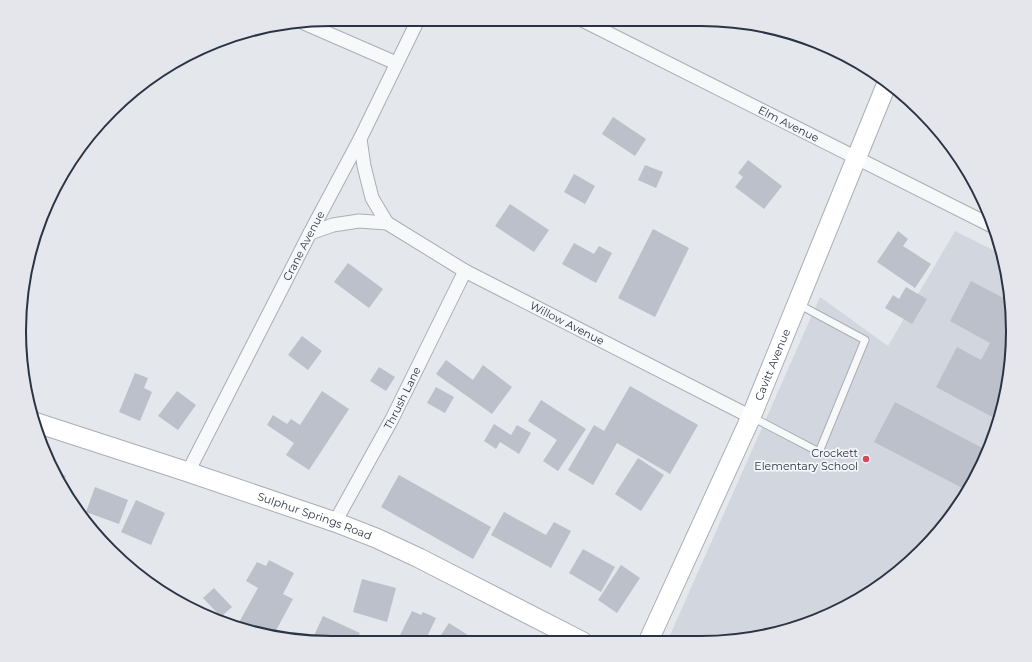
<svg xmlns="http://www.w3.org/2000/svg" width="1032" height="662" font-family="Montserrat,sans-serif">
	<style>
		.built { fill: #d2d6de }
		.building { fill: #bbc0ca }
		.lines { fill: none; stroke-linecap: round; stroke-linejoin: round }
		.lane-casing { stroke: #a9aeb7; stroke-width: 9 }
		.street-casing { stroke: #a9aeb7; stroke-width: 15 }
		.secondary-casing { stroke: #a9aeb7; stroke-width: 21 }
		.lane { stroke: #f7f8fa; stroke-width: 7 }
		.street { stroke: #f7f8fa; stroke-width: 13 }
		.secondary { stroke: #fff; stroke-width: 19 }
		.poi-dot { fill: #d1495b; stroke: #f4f6f9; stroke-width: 1.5 }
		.labels { text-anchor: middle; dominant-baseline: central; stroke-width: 3.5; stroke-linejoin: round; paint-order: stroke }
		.street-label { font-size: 11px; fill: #2b3445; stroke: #f4f6f9 }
		.poi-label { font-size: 11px; fill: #2b3445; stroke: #f4f6f9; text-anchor: end }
		.rim { fill: none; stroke: #2b3445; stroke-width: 2 }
	</style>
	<rect width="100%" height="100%" fill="#e4e7ec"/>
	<polygon class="built" points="955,231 1003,255 1012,310 1010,371 997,431 971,487 936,537 891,578 839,611 782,632 721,642 667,642 820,297 888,346"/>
	<g class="building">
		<polygon points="613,117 646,139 635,156 602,134"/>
		<polygon points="748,160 782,186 764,209 735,187 743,177 738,173"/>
		<polygon points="645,165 663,172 656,188 638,180"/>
		<polygon points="574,174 595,186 585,204 564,192"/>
		<polygon points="510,204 549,230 534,252 495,226"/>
		<polygon points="653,229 689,248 655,317 618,298"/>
		<polygon points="898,231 908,239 903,246 931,264 915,288 877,262"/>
		<polygon points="574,243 594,254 599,246 612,253 596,283 562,264"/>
		<polygon points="348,263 383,289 369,308 334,282"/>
		<polygon points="971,281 1011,302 1012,310 1010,371 997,431 971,487 968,491 874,442 895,402 984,449 998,420 936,387 957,347 981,360 990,343 950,321"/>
		<polygon points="906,287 927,299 912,324 885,308 893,295 899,299"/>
		<polygon points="302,336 322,351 308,370 288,355"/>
		<polygon points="446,360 473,380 483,365 512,387 492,414 436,374"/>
		<polygon points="379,367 395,377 386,391 370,381"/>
		<polygon points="135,373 148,378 144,388 152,392 140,421 119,412"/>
		<polygon points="630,386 698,425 670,474 617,443 593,485 568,470 594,425 604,431"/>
		<polygon points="436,387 454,397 445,413 427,403"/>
		<polygon points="177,391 196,405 178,430 158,416"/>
		<polygon points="322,391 349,409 309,470 286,455 294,443 267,425 273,415 287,424 291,419 300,425"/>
		<polygon points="541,400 586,429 558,471 543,461 557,440 528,421"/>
		<polygon points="494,424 511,435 517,425 531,433 519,454 500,442 496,449 484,441"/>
		<polygon points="638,458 664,475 641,511 615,494"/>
		<polygon points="54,471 66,476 61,487"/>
		<polygon points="399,475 491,527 473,559 381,507"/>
		<polygon points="95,487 128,500 119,524 86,512"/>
		<polygon points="136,500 165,513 151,545 121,532"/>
		<polygon points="504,512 546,535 554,522 571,531 551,568 491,535"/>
		<polygon points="583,549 615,567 601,592 569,573"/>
		<polygon points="269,560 294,573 283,594 293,599 273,636 237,626 258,588 246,581 257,562 266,566"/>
		<polygon points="621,565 640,578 617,613 598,600"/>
		<polygon points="362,579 396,588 387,622 353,612"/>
		<polygon points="214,588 232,607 221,617 203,598"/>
		<polygon points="412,611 421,615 423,612 436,618 425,641 397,641"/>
		<polygon points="323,616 360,633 356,641 314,640 312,640"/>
		<polygon points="449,623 471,637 468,641 437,641"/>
	</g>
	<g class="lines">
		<defs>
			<polyline id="lane" points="752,417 819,452 865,340 798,304"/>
			<g id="street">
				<path id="s1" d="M584,21L994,227"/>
				<polyline points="304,23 396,63"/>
				<polyline points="360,139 364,166 372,198 387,223"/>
				<path id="s2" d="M310,233L333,225L359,221L387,223L465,271L751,417"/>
				<path id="s3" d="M188,472L310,233L360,139L418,20"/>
				<path id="s4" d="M335,522L392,419L465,271"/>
			</g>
			<g id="secondary">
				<path id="s5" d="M34,422L188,472L335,522L376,538L419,558L583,642"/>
				<path id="s6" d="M648,642L751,417L887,83"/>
			</g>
		</defs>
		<use href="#lane" class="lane-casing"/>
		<use href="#street" class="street-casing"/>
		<use href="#secondary" class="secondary-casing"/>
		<use href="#lane" class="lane"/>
		<use href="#street" class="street"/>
		<use href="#secondary" class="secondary"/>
	</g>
	<circle class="poi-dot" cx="866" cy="459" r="4"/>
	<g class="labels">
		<g class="street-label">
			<text stroke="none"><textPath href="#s1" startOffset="229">Elm Avenue</textPath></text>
			<text stroke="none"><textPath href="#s3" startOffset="254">Crane Avenue</textPath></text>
			<text stroke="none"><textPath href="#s2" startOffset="285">Willow Avenue</textPath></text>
			<text stroke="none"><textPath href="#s6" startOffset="304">Cavitt Avenue</textPath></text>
			<text stroke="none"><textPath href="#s4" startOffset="141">Thrush Lane</textPath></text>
			<text stroke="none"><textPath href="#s5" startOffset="296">Sulphur Springs Road</textPath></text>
		</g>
		<g class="poi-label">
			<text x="858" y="453">Crockett<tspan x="858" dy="13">Elementary School</tspan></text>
		</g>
	</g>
	<path d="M0 0H1032V662H0ZM331 26H701A305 305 0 0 1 1006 331V331A305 305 0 0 1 701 636H331A305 305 0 0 1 26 331V331A305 305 0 0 1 331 26Z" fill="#e4e6eb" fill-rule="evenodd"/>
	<path class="rim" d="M331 26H701A305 305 0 0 1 1006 331V331A305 305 0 0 1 701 636H331A305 305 0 0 1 26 331V331A305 305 0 0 1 331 26Z"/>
</svg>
